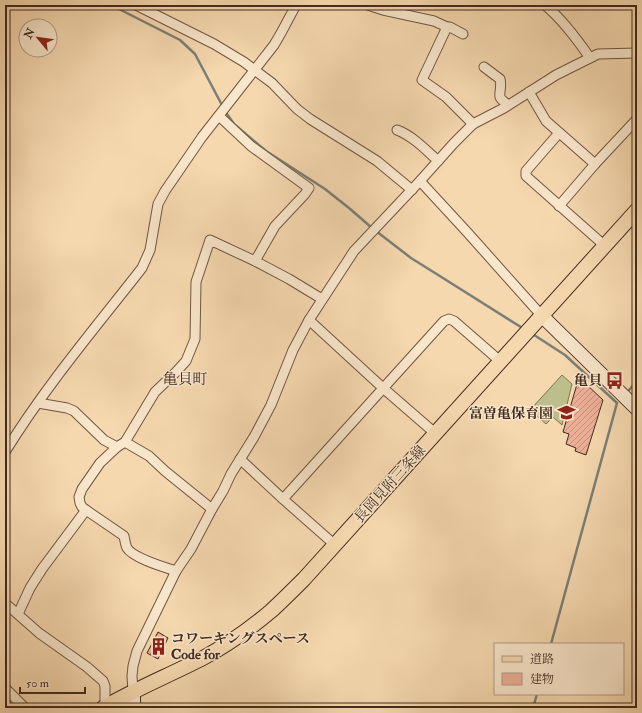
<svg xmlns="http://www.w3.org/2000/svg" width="642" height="713" font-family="'IM FELL Double Pica','Noto Serif JP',serif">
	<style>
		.pitch { fill: #bcbf8b; stroke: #807454 }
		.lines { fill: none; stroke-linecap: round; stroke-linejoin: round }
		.stream { stroke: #7a7f77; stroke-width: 2.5 }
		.building { fill: url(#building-hatch); stroke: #432a1e }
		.street-casing { stroke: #705642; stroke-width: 11 }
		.secondary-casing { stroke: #432a1e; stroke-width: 15 }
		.primary-casing { stroke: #432a1e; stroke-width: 16 }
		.street { stroke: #f9e6cb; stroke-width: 9 }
		.secondary { stroke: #f9e6cb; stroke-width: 13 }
		.primary { stroke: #f6d8af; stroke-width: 14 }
		.labels { text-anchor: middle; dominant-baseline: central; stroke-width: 3; stroke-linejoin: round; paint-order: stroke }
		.poi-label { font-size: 14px; font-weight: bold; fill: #432a1e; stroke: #f9e6cb; text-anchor: end }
		.street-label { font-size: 14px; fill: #432a1e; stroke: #f9e6cb }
		.neighbourhood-label { font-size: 15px; fill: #432a1e; stroke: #f9e6cb }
	</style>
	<defs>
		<pattern id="building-hatch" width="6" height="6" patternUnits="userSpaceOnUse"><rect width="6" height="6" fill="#edb097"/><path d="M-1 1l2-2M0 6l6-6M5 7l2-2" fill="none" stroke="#c28f7b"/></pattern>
	</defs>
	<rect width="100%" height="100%" fill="#f6d8af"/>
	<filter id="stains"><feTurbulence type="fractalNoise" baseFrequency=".005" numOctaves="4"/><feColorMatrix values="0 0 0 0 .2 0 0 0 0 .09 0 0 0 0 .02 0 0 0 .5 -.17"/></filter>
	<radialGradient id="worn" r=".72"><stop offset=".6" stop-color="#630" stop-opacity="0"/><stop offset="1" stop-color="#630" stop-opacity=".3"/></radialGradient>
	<polygon class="pitch" points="562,375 572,384 562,425 553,417 546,424 530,410"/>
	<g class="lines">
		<g class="stream">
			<polyline points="111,5 180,40 195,54 223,107"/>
			<polyline points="225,111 234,124 266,151 325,189 349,208 372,228"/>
			<polyline points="376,231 411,258 435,273 524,329"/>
			<polyline points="531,333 565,355 617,403"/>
			<polyline points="629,390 637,381"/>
			<polyline points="551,644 617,403"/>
			<polyline points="533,708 537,694"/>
		</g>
	</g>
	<g class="building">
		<polygon points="584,382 603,400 586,455 575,451 576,448 566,444 569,434 563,432 577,384 583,385"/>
		<polygon points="158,632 168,638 158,659 147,653"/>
	</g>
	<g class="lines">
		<defs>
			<g id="street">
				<polyline points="136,5 214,44 244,62 272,83 297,109 310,119 377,161 412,190"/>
				<polyline points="368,5 383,10 434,21 447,27 422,80 446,97 473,124"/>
				<path d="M545,5C563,20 577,39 590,58"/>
				<polyline points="447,27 450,27 463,34"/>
				<path d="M484,67L500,79C502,85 499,93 500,97C501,100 506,103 508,105"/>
				<polyline points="529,92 546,121 595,164"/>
				<polyline points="219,116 251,146 309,188 305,194 275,226 255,261"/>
				<path d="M397,130C413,136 426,150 438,161"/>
				<polyline points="559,133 526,171 526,176 605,246"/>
				<polyline points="420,181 467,232 542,316"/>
				<polyline points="559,206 595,164 637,119"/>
				<polyline points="309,320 383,388 436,434"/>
				<polyline points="38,403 67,408 74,411 104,440 117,447"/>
				<polyline points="125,442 149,456 165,471 212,509"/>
				<path d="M5,452C45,387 95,328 142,268L150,250L158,204L165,191L202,137L274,45L281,33L296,5"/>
				<polyline points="240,459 283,499 335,545"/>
				<polyline points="283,499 444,321 449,319 454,321 500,361"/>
				<path d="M86,510L124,536C125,540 125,544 127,548C133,558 164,567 176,571"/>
				<polyline points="5,603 39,633 87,667 103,681 105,686 105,707"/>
				<polyline points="18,614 30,588 42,569 86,510 82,507 80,503 79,497 82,489 100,463 117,447 125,442 155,392 176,372 186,361 195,339 196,282 210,240 255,261 289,279 322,299"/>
				<polyline points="5,688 25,708"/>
				<polyline points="133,691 132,676 133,666 137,651 176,571 191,549 212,509 223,491 231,474 254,437 271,405 293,350 309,320 354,251 420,181 454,143 473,124 504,108 556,75 598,54 637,53"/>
			</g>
			<g id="secondary">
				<polyline points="542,316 637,409"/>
				<polyline points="133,691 134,708"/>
			</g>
			<path id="primary" d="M103,708C135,689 170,675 203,658C227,645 251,628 271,611C282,601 293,590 304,579L637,210"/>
		</defs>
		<use href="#street" class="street-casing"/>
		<use href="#secondary" class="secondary-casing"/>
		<use href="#primary" class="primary-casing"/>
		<use href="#street" class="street"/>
		<use href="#secondary" class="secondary"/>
		<use href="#primary" class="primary"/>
	</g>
	<defs>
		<symbol id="bus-bare" viewBox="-9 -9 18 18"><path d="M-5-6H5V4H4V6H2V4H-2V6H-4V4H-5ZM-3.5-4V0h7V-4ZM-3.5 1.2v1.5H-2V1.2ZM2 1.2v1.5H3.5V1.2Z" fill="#8f2418" stroke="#f9e6cb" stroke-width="2.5" paint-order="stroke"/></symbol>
		<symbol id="school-bare" viewBox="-9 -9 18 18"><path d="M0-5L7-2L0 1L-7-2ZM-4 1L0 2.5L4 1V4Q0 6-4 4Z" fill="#8f2418" stroke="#f9e6cb" stroke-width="2.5" paint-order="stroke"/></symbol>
		<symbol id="building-bare" viewBox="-9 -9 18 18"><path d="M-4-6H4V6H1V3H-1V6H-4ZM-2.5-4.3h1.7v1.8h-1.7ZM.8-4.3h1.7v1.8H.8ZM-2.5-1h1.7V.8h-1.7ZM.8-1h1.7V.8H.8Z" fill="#8f2418" stroke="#f9e6cb" stroke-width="2.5" paint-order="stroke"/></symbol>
	</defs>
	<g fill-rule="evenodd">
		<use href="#bus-bare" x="602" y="368" width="25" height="25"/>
		<use href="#school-bare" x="554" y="400" width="25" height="25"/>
		<use href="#building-bare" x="146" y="634" width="25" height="25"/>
	</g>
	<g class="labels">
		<g class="poi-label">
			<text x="602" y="380">亀貝</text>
			<text x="553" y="413">富曽亀保育園</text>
			<text x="171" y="638" text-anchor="start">コワーキングスペース<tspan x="171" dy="16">Code for</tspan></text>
		</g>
		<g class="street-label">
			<text transform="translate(390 484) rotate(-48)">長岡見附三条線</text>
		</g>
		<g class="neighbourhood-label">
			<text x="185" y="379">亀貝町</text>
		</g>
	</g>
	<rect width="642" height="713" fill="none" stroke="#f6d8af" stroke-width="20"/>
	<rect x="6" y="6" width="630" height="701" fill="none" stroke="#432a1e" stroke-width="2"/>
	<rect x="10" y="10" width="622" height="693" fill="none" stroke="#432a1e"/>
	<rect x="494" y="643" width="130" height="52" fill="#f9e6cb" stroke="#b09b86"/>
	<rect x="502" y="656" width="20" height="6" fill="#f6d8af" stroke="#b09b86"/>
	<text x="530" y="663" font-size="12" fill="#432a1e">道路</text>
	<rect x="502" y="673" width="20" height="12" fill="#edb097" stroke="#b09b86"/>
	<text x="530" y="683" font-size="12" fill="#432a1e">建物</text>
	<g transform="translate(38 38) rotate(299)"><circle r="19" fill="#f9e6cb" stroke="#b09b86"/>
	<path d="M0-3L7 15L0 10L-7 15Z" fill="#8f2418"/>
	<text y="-6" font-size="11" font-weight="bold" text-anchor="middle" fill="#432a1e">N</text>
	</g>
	<path d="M20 687v6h65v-6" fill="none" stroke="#432a1e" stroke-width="2"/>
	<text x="26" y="687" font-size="12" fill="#432a1e" stroke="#f9e6cb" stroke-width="3" paint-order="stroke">50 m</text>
	<rect width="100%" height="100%" filter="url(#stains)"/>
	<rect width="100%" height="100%" fill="url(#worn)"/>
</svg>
